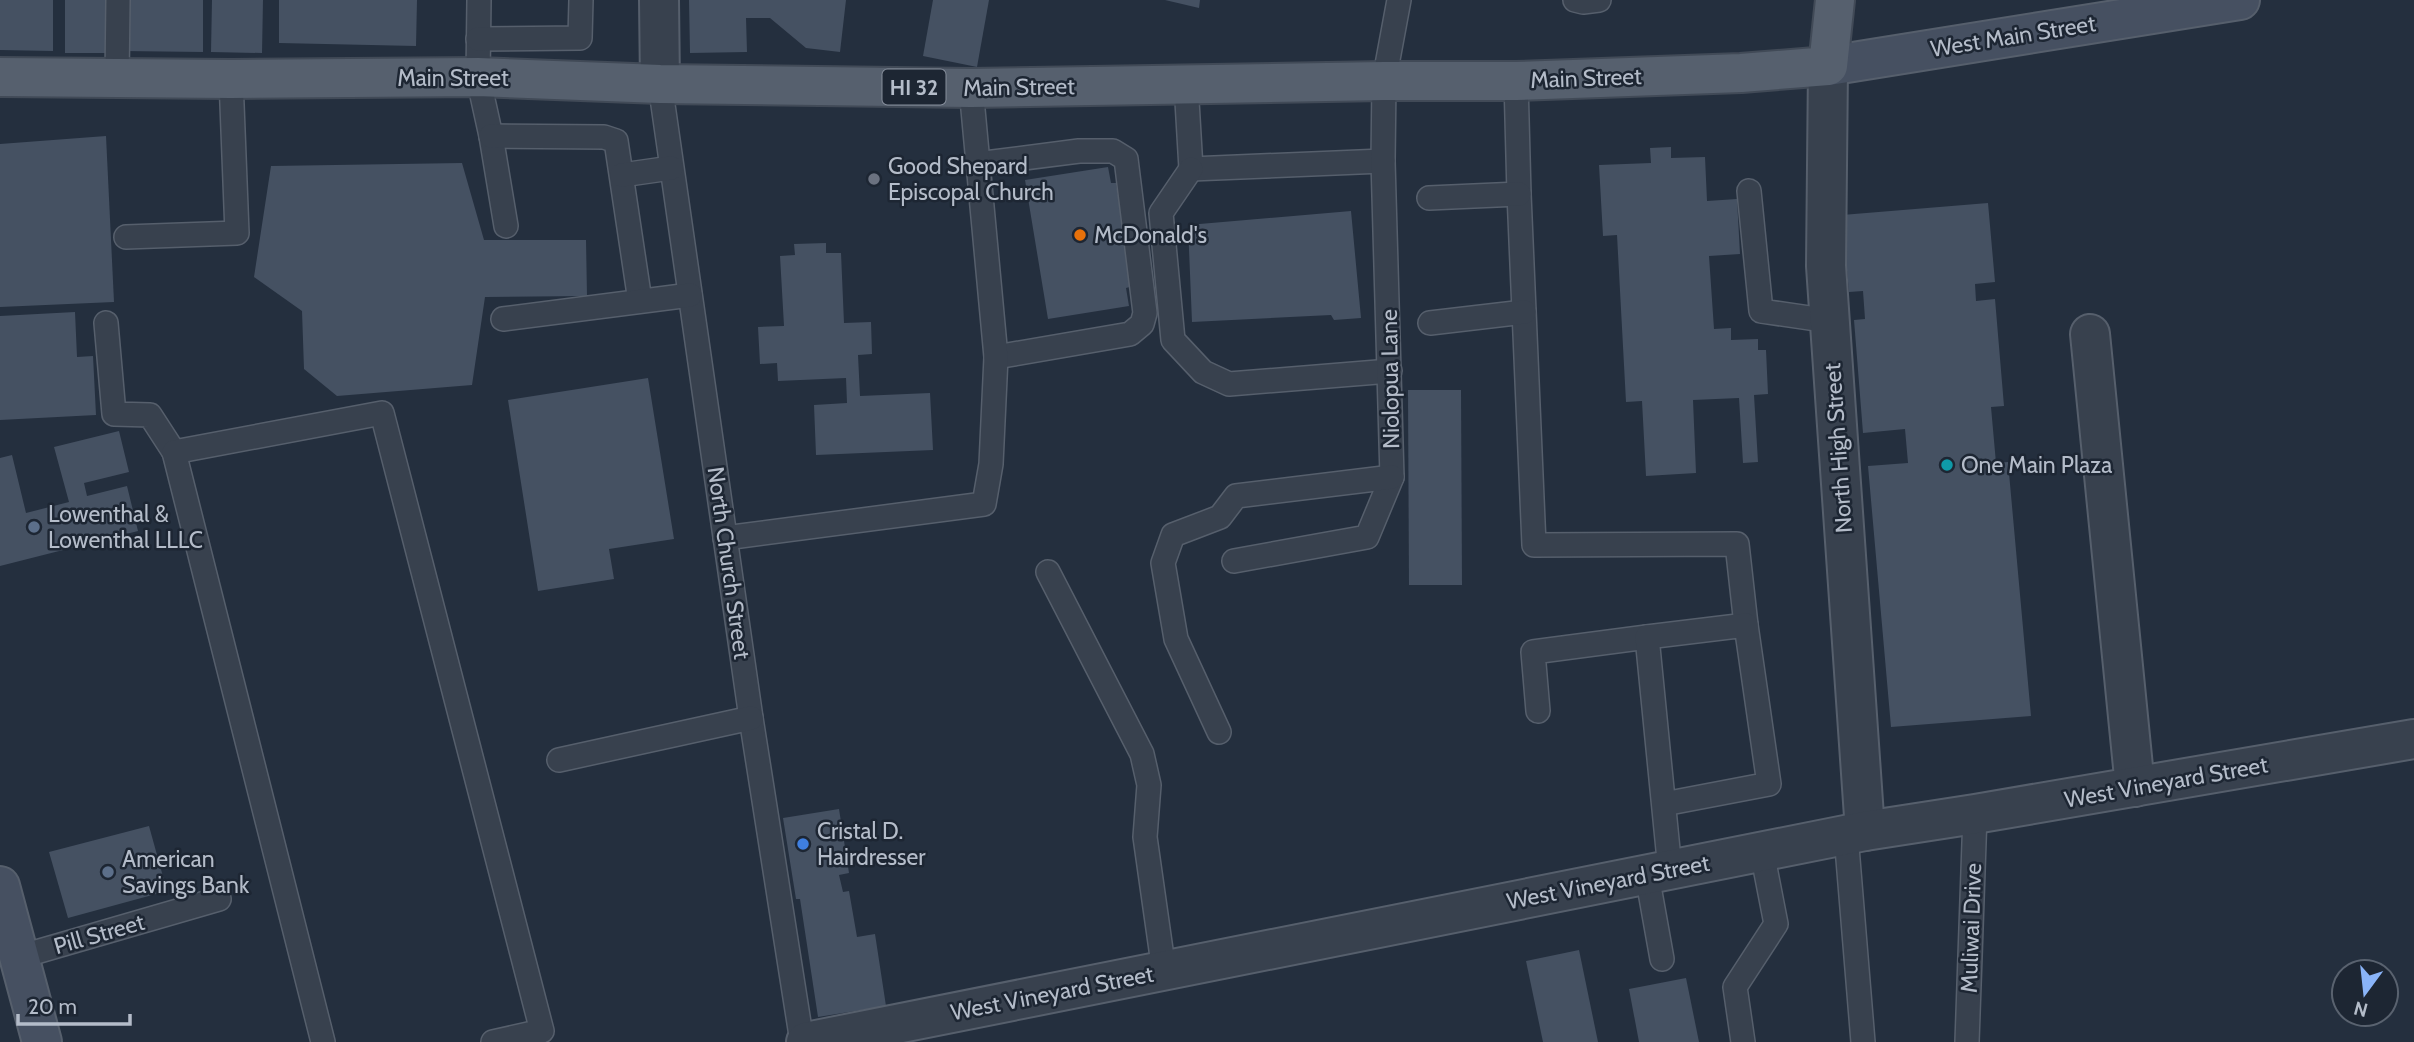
<svg xmlns="http://www.w3.org/2000/svg" width="2414" height="1042" font-family="Cabin,sans-serif">
	<style>
		.building { fill: #455162 }
		.lines { fill: none; stroke-linecap: round; stroke-linejoin: round }
		.lane-casing { stroke: #565f6c; stroke-width: 26 }
		.street-casing { stroke: #565f6c; stroke-width: 42 }
		.secondary-casing { stroke: #565f6c; stroke-width: 42 }
		.primary-casing { stroke: #414a57; stroke-width: 42 }
		.lane { stroke: #38414e; stroke-width: 23 }
		.street { stroke: #38414e; stroke-width: 38 }
		.secondary { stroke: #465061; stroke-width: 38 }
		.primary { stroke: #56606e; stroke-width: 38 }
		.worship-dot { fill: #6b7280; stroke: #1d2633; stroke-width: 2.5 }
		.food-dot { fill: #e8710a; stroke: #1d2633; stroke-width: 2.5 }
		.culture-dot { fill: #0f9aa8; stroke: #1d2633; stroke-width: 2.5 }
		.service-dot { fill: #5c6f8a; stroke: #1d2633; stroke-width: 2.5 }
		.shop-dot { fill: #3f7fe0; stroke: #1d2633; stroke-width: 2.5 }
		.labels { text-anchor: middle; dominant-baseline: central; stroke-width: 5; stroke-linejoin: round; paint-order: stroke }
		.shield { fill: #1d2633; stroke: #878f9c; stroke-width: 2 }
		.shield-label { font-size: 21px; font-weight: bold; fill: #b4bcc9 }
		.street-label { font-size: 23px; fill: #b4bcc9; stroke: #1d2633 }
		.poi-label { font-size: 23px; fill: #b4bcc9; stroke: #1d2633; text-anchor: start }
	</style>
	<rect width="100%" height="100%" fill="#242f3e"/>
	<g class="building">
		<polygon points="0,0 53,0 53,51 0,50"/>
		<polygon points="65,0 113,0 114,53 65,53"/>
		<polygon points="122,0 203,0 203,52 122,51"/>
		<polygon points="212,0 263,0 262,53 211,52"/>
		<polygon points="279,0 417,0 416,46 279,43"/>
		<polygon points="689,0 846,0 840,52 806,48 770,18 746,18 747,52 690,53"/>
		<polygon points="933,0 989,0 977,67 923,56"/>
		<polygon points="1165,0 1200,0 1199,8"/>
		<polygon points="106,136 114,302 0,307 0,144"/>
		<polygon points="1671,147 1671,158 1705,157 1707,201 1737,199 1740,254 1709,256 1714,329 1731,328 1731,340 1758,339 1758,350 1766,350 1768,394 1754,395 1758,462 1743,463 1739,398 1693,400 1696,473 1646,476 1642,401 1626,402 1617,235 1603,236 1599,165 1651,163 1650,148"/>
		<polygon points="462,163 484,240 586,240 587,296 485,297 472,385 337,396 304,369 302,311 254,277 271,166"/>
		<polygon points="1108,167 1111,183 1116,183 1133,286 1126,288 1129,306 1048,319 1025,180"/>
		<polygon points="1988,203 1995,282 1975,284 1976,301 1995,299 2004,406 1991,407 1996,463 2008,462 2031,716 1891,727 1868,466 1908,463 1905,429 1863,433 1854,320 1865,319 1863,291 1849,292 1842,215"/>
		<polygon points="1351,211 1361,318 1334,320 1331,315 1192,322 1188,225"/>
		<polygon points="826,243 826,253 841,253 844,323 871,322 872,354 858,355 860,396 930,393 933,450 816,455 814,405 847,403 846,378 778,381 777,363 760,364 758,327 784,326 780,256 795,255 794,244"/>
		<polygon points="75,312 77,357 93,356 96,415 0,420 0,316"/>
		<polygon points="648,378 674,539 609,549 614,579 538,591 508,400"/>
		<polygon points="1408,390 1461,390 1462,585 1409,585"/>
		<polygon points="119,431 129,472 84,483 87,496 127,486 138,531 0,566 0,458 12,455 26,513 69,502 54,447"/>
		<polygon points="839,809 849,873 839,875 843,892 849,891 857,937 875,934 886,1006 818,1017 800,899 796,899 783,818"/>
		<polygon points="149,826 167,891 68,918 49,852"/>
		<polygon points="1579,950 1598,1042 1543,1042 1526,961"/>
		<polygon points="1686,978 1699,1042 1639,1042 1629,989"/>
	</g>
	<g class="lines">
		<defs>
			<g id="lane">
				<polyline points="479,0 478,77 491,136 506,226"/>
				<polyline points="1575,0 1583,2 1599,0"/>
				<polyline points="478,39 580,38 581,0"/>
				<polyline points="117,78 118,0"/>
				<polyline points="1516,81 1519,194 1534,545 1737,544 1746,625"/>
				<polyline points="660,84 751,718 802,1042"/>
				<polyline points="1186,84 1191,169 1383,161"/>
				<polyline points="491,136 604,137 616,141 640,301"/>
				<polyline points="977,164 1079,151 1113,151 1126,159 1145,313 1142,324 1130,334 996,357"/>
				<polyline points="1191,169 1161,213 1173,340 1203,372 1229,384 1390,371"/>
				<polyline points="622,175 671,168"/>
				<polyline points="1749,191 1761,311 1830,321"/>
				<polyline points="1429,198 1519,194"/>
				<polyline points="126,237 237,233 231,79"/>
				<polyline points="503,319 690,295"/>
				<polyline points="106,323 114,414 150,415 174,452"/>
				<polyline points="1430,323 1524,312"/>
				<polyline points="725,538 984,504 991,464 996,357 971,88"/>
				<polyline points="1234,561 1367,537 1392,477 1383,161 1384,81 1399,0"/>
				<polyline points="1048,572 1142,754 1149,785 1145,837 1164,971"/>
				<polyline points="1538,711 1533,652 1647,637"/>
				<polyline points="1219,732 1176,639 1163,563 1173,535 1220,517 1236,496 1392,477"/>
				<polyline points="559,760 751,718"/>
				<polyline points="1664,804 1769,784 1746,625 1647,637 1670,870"/>
				<polyline points="1846,835 1863,1042"/>
				<polyline points="1647,875 1662,959"/>
				<polyline points="19,957 219,899"/>
				<polyline points="323,1042 174,452 382,413 542,1031 493,1042"/>
				<polyline points="1743,1042 1735,987 1776,924 1762,852"/>
				<polyline points="1967,1042 1975,814"/>
			</g>
			<g id="street">
				<polyline points="659,0 660,84"/>
				<polyline points="1828,66 1826,266 1865,831"/>
				<polyline points="2090,334 2135,787"/>
				<polyline points="806,1042 1865,831 1975,814 2414,739"/>
			</g>
			<g id="secondary">
				<polyline points="1828,66 2240,0"/>
				<polyline points="0,886 42,1042"/>
			</g>
			<polyline id="primary" points="0,77 231,79 478,77 660,84 971,88 1384,81 1516,81 1741,73 1828,66 1835,0"/>
		</defs>
		<use href="#lane" class="lane-casing"/>
		<use href="#street" class="street-casing"/>
		<use href="#secondary" class="secondary-casing"/>
		<use href="#primary" class="primary-casing"/>
		<use href="#lane" class="lane"/>
		<use href="#street" class="street"/>
		<use href="#secondary" class="secondary"/>
		<use href="#primary" class="primary"/>
	</g>
	<circle class="worship-dot" cx="874" cy="179" r="7"/>
	<circle class="food-dot" cx="1080" cy="235" r="7"/>
	<circle class="culture-dot" cx="1947" cy="465" r="7"/>
	<g class="service-dot">
		<circle cx="34" cy="527" r="7"/>
		<circle cx="108" cy="872" r="7"/>
	</g>
	<circle class="shop-dot" cx="803" cy="844" r="7"/>
	<g class="labels">
		<rect class="shield" x="882.5" y="69.5" width="63" height="35" rx="5"/>
		<g class="shield-label">
			<text x="914" y="87">HI 32</text>
		</g>
		<g class="street-label">
			<text transform="translate(2013 36) rotate(-9)">West Main Street</text>
			<text x="453" y="78">Main Street</text>
			<text transform="translate(1586 78) rotate(-2)">Main Street</text>
			<text transform="translate(1019 87) rotate(-1)">Main Street</text>
			<text transform="translate(1390 379) rotate(-91)">Niolopua Lane</text>
			<text transform="translate(1838 448) rotate(-94)">North High Street</text>
			<text transform="translate(729 563) rotate(82)">North Church Street</text>
			<text transform="translate(2166 782) rotate(-10)">West Vineyard Street</text>
			<text transform="translate(1608 882) rotate(-11)">West Vineyard Street</text>
			<text transform="translate(1971 928) rotate(-88)">Muliwai Drive</text>
			<text transform="translate(99 934) rotate(-16)">Pill Street</text>
			<text transform="translate(1052 993) rotate(-11)">West Vineyard Street</text>
		</g>
		<g class="poi-label">
			<text x="888" y="166">Good Shepard<tspan x="888" dy="26">Episcopal Church</tspan></text>
			<text x="1094" y="235">McDonald's</text>
			<text x="1961" y="465">One Main Plaza</text>
			<text x="48" y="514">Lowenthal &amp;<tspan x="48" dy="26">Lowenthal LLLC</tspan></text>
			<text x="817" y="831">Cristal D.<tspan x="817" dy="26">Hairdresser</tspan></text>
			<text x="122" y="859">American<tspan x="122" dy="26">Savings Bank</tspan></text>
		</g>
	</g>
	<g transform="translate(2365 993) rotate(195)"><circle r="33" fill="#1d2633" stroke="#59626f" stroke-width="2"/>
	<path d="M0-5L12 26L0 18L-12 26Z" fill="#8ab4f8"/>
	<text y="-10" font-size="19" font-weight="bold" text-anchor="middle" fill="#b4bcc9">N</text>
	</g>
	<path d="M18 1014v10h112v-10" fill="none" stroke="#b4bcc9" stroke-width="3.5"/>
	<text x="28" y="1014" font-size="21" fill="#b4bcc9" stroke="#1d2633" stroke-width="5" paint-order="stroke">20 m</text>
</svg>
